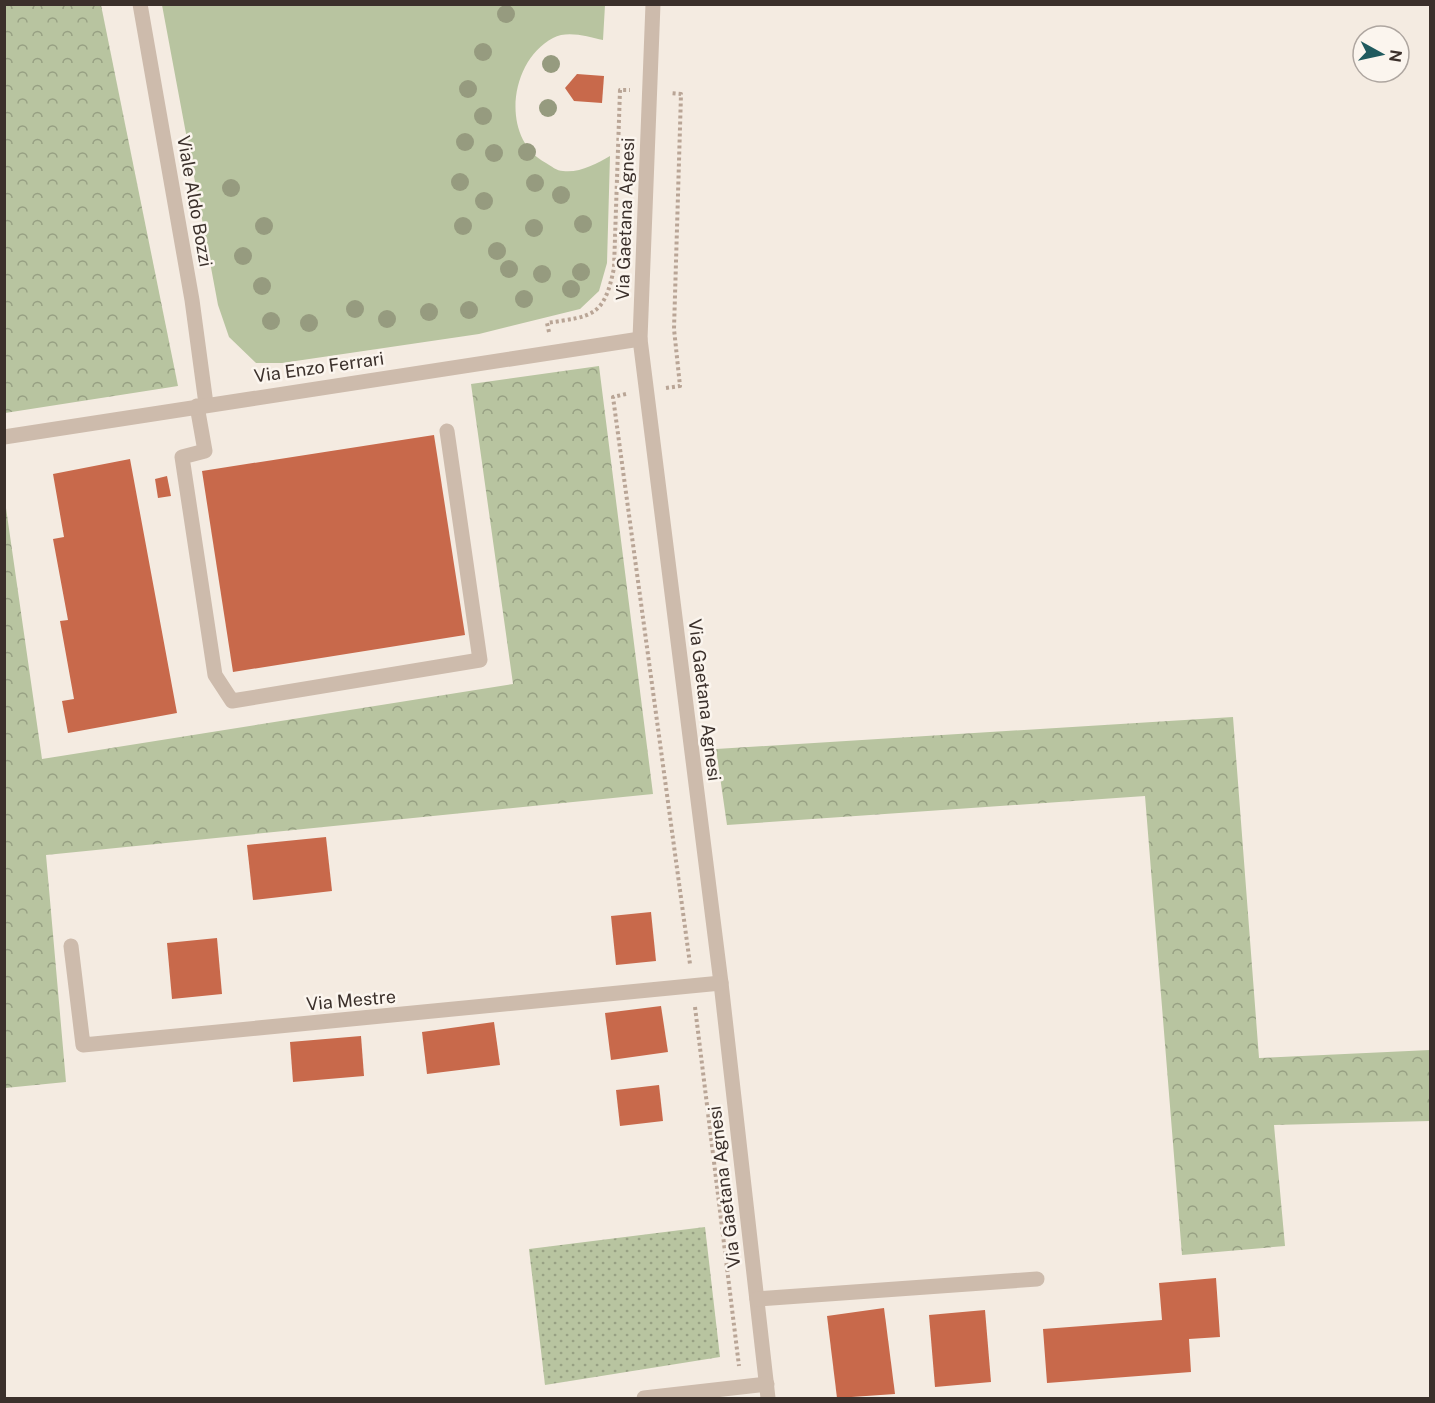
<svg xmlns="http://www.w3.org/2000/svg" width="1435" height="1403" font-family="'Public Sans',sans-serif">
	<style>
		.green { fill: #b8c4a0 }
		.forest { fill: url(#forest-crowns) }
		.garden { fill: url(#garden-dots) }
		.building { fill: #c8694b }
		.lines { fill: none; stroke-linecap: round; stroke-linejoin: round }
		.path { stroke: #b9a596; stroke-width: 4; stroke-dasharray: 3 3; stroke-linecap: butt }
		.minor { stroke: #cdbbac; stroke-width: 15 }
		.tree { fill: #969b7f }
		.labels { text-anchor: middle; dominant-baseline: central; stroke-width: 5; stroke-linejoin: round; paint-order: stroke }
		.street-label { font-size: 18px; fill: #3b302b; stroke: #fbf5ee }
	</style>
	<defs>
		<pattern id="forest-crowns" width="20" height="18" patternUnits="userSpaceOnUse" patternTransform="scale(1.5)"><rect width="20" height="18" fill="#b8c4a0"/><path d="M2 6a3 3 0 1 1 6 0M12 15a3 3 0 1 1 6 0" fill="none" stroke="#97a083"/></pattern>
		<pattern id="garden-dots" width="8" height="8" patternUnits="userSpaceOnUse" patternTransform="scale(1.5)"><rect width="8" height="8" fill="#b8c4a0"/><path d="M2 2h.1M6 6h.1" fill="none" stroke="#97a083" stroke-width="1.8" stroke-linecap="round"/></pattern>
	</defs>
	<rect width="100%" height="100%" fill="#f4ebe1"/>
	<path class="green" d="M162,5H605L603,40C588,37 568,30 553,38C509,61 500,139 546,163C551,166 557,171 563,171C580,173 596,164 610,156L607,263L599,291L580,309L479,334L282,363H256L229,337L218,305Z"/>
	<g class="forest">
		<polygon points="5,4 101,5 178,386 5,413"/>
		<polygon points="599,366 653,794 46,855 66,1082 5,1088 5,501 42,759 513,684 471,384"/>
		<polygon points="1233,717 1259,1058 1430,1050 1430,1121 1274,1125 1285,1246 1182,1255 1145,796 727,825 716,749"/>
	</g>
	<polygon class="garden" points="705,1227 720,1357 545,1385 529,1249"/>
	<g class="building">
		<polygon points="577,74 604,76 602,103 574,101 565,88"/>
		<polygon points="434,435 465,635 233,672 202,471"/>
		<polygon points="130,459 177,713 68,733 62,701 74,699 60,621 68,620 53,539 64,537 53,474"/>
		<polygon points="167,476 171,496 158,498 155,479"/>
		<polygon points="326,837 332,891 253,900 247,845"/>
		<polygon points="651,912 656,961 616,965 611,916"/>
		<polygon points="217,938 222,994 172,999 167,943"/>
		<polygon points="661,1006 668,1052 611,1060 605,1013"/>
		<polygon points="494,1022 500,1065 427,1074 422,1032"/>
		<polygon points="361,1036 364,1076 293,1082 290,1042"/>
		<polygon points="659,1085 663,1121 620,1126 616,1090"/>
		<polygon points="1216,1278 1220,1337 1189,1339 1191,1372 1047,1383 1043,1329 1162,1320 1159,1283"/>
		<polygon points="884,1308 895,1394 837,1398 827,1316"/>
		<polygon points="985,1310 991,1382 935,1387 929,1315"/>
	</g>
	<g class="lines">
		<g class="path">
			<path d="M549,332L547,323C593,316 604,317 614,268L620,90H630"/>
			<polyline points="666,388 680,386 674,329 681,94 670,93"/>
			<polyline points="626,394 613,397 690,964"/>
			<polyline points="695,1007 739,1366"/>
		</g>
		<g class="minor">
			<polyline points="140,4 192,300 206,404"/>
			<polyline points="653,4 640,339 721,983 768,1398"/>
			<polyline points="197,406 205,451 182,457 215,675 232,701 480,660 447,431"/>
			<polyline points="4,437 640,339"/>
			<polyline points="71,946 83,1045 721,983"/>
			<polyline points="757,1299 1037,1279"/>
			<polyline points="644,1398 767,1384"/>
		</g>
	</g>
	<g class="tree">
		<circle cx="506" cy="14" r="9"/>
		<circle cx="483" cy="52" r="9"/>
		<circle cx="551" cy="64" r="9"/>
		<circle cx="468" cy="89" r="9"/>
		<circle cx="548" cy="108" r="9"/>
		<circle cx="483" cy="116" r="9"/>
		<circle cx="465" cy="142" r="9"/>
		<circle cx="527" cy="152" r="9"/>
		<circle cx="494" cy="153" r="9"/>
		<circle cx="460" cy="182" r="9"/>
		<circle cx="535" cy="183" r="9"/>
		<circle cx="231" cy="188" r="9"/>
		<circle cx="561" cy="195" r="9"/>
		<circle cx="484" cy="201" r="9"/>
		<circle cx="583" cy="224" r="9"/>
		<circle cx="264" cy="226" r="9"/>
		<circle cx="463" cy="226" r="9"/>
		<circle cx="534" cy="228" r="9"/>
		<circle cx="497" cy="251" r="9"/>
		<circle cx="243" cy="256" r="9"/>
		<circle cx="509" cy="269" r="9"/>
		<circle cx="581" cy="272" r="9"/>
		<circle cx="542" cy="274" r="9"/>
		<circle cx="262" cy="286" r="9"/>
		<circle cx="571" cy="289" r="9"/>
		<circle cx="524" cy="299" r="9"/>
		<circle cx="355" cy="309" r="9"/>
		<circle cx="469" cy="310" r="9"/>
		<circle cx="429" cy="312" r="9"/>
		<circle cx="387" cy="319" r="9"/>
		<circle cx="271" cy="321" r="9"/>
		<circle cx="309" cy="323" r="9"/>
	</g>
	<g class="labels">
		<g class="street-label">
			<text transform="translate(195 201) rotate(80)">Viale Aldo Bozzi</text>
			<text transform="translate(625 219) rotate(-88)">Via Gaetana Agnesi</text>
			<text transform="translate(319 367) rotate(-8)">Via Enzo Ferrari</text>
			<text transform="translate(705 700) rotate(83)">Via Gaetana Agnesi</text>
			<text transform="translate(351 1000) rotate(-5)">Via Mestre</text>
			<text transform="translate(724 1187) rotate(-97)">Via Gaetana Agnesi</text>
		</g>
	</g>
	<rect width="1435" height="1403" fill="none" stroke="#3b302b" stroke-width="12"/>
	<g transform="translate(1381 54) rotate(98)"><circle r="28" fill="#fbf5ee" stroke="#aea6a0" stroke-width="1.5"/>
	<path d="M0-4.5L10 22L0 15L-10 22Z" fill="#1f5a5e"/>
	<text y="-9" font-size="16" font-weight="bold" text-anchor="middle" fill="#3b302b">N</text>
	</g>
</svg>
